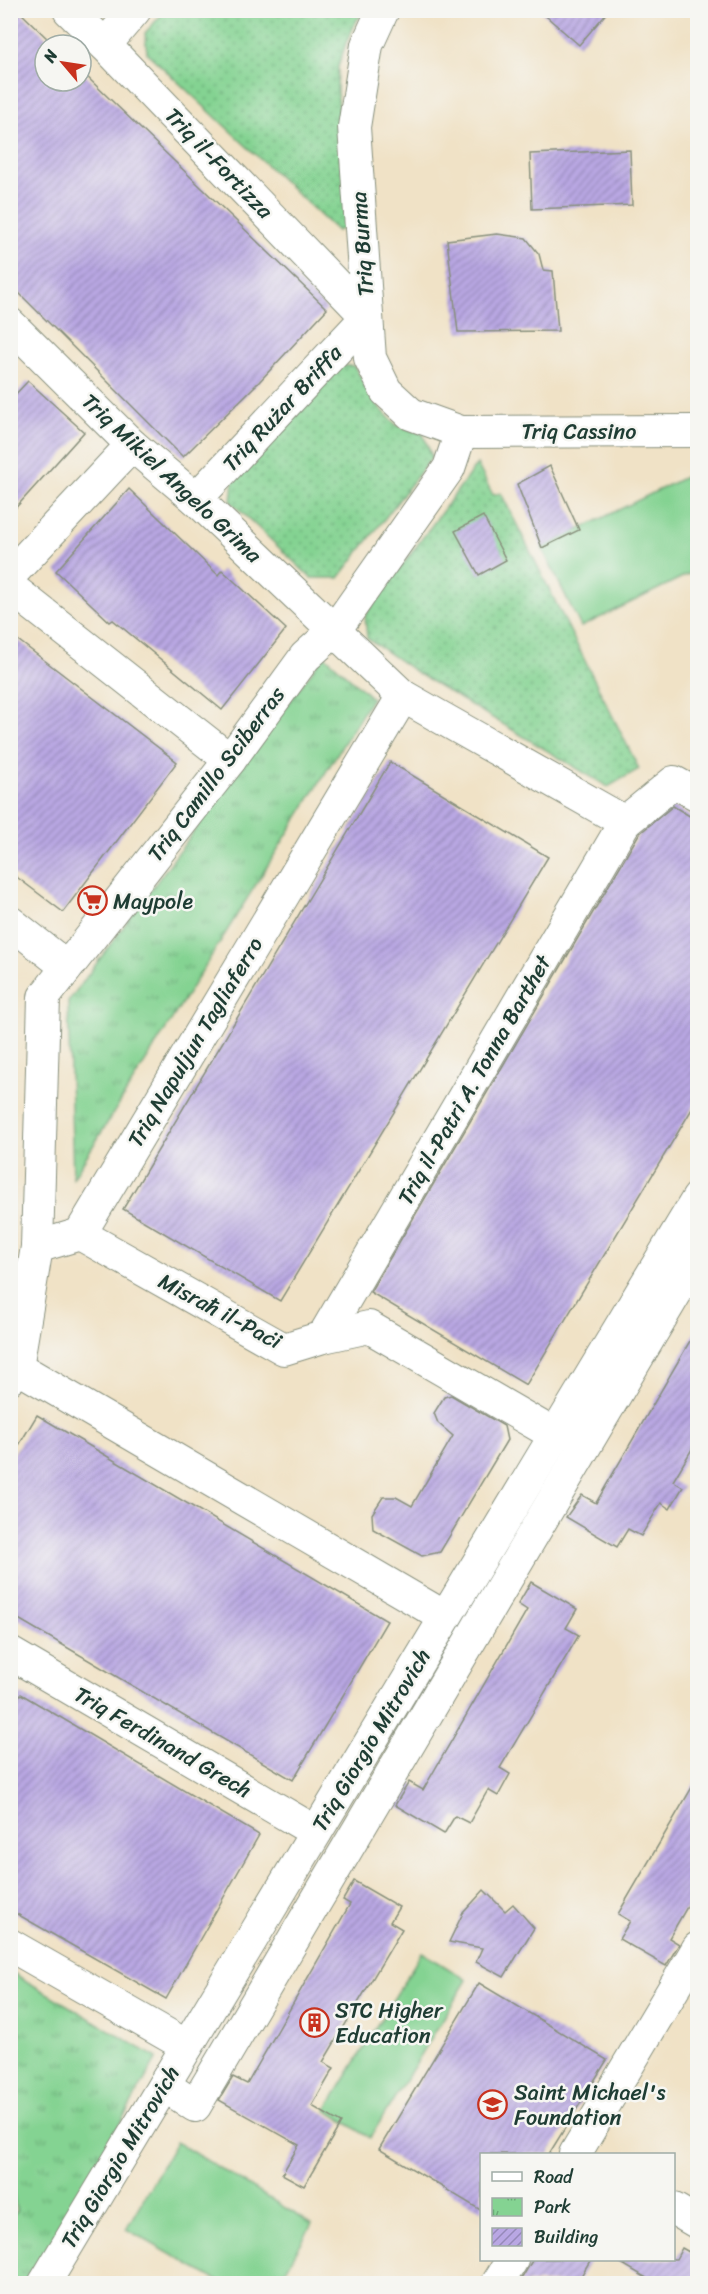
<svg xmlns="http://www.w3.org/2000/svg" width="708" height="2294" font-family="Sriracha,sans-serif">
	<style>
		.grass { fill: url(#grass-dots); stroke: #528863; stroke-width: 1.5 }
		.park { fill: url(#park-tufts); stroke: #528863; stroke-width: 1.5 }
		.pitch { fill: #84d392; stroke: #528863; stroke-width: 1.5 }
		.building { fill: url(#building-hatch) }
		.lines { fill: none; stroke-linecap: round; stroke-linejoin: round }
		.street-casing { stroke: #88907d; stroke-width: 34 }
		.street { stroke: #fff; stroke-width: 32 }
		.labels { text-anchor: middle; dominant-baseline: central; stroke-width: 5; stroke-linejoin: round; paint-order: stroke }
		.street-label { font-size: 22px; fill: #1f3d34; stroke: #f6f6f2 }
		.poi-label { font-size: 22px; fill: #1f3d34; stroke: #f6f6f2; text-anchor: start }
	</style>
	<defs>
		<pattern id="grass-dots" width="8" height="8" patternUnits="userSpaceOnUse" patternTransform="scale(1.5)"><rect width="8" height="8" fill="#84d392"/><path d="M2 2h.1M6 6h.1" fill="none" stroke="#6bac78" stroke-width="1.8" stroke-linecap="round"/></pattern>
		<pattern id="park-tufts" width="24" height="20" patternUnits="userSpaceOnUse" patternTransform="scale(1.5)"><rect width="24" height="20" fill="#84d392"/><path d="M3 7l-1-3M5 7V3M7 7l1-3M15 17l-1-3M17 17v-4M19 17l1-3" fill="none" stroke="#6bac78"/></pattern>
		<pattern id="building-hatch" width="6" height="6" patternUnits="userSpaceOnUse" patternTransform="scale(1.5)"><rect width="6" height="6" fill="#b9a7e3"/><path d="M-1 1l2-2M0 6l6-6M5 7l2-2" fill="none" stroke="#9689b9"/></pattern>
	</defs>
	<rect width="100%" height="100%" fill="#f6f6f2"/>
	<filter id="ink" filterUnits="userSpaceOnUse"><feTurbulence type="fractalNoise" baseFrequency=".0167" numOctaves="2"/><feDisplacementMap in="SourceGraphic" scale="12" xChannelSelector="R" yChannelSelector="G"/><feConvolveMatrix kernelMatrix="1 2 1 2 8 2 1 2 1" color-interpolation-filters="sRGB"/></filter>
	<filter id="wash" filterUnits="userSpaceOnUse"><feTurbulence type="fractalNoise" baseFrequency=".008" numOctaves="4" result="noise"/><feDisplacementMap in="SourceGraphic" scale="24" xChannelSelector="R" yChannelSelector="G"/><feGaussianBlur stdDeviation="1.35" result="paint"/><feColorMatrix in="noise" values="0 0 0 0 0 0 0 0 0 0 0 0 0 0 0 0 0 1.4 0 .05"/><feComposite in="paint" operator="in"/></filter>
	<g filter="url(#wash)">
		<rect width="100%" height="100%" fill="#f0e2c6"/>
		<g class="grass">
			<polygon points="165,11 365,11 357,20 346,43 338,67 337,90 351,221 346,227 337,231 147,53 145,33"/>
			<polygon points="333,365 354,366 378,406 396,425 423,434 432,457 339,578 311,578 231,502 234,471"/>
			<polygon points="477,464 493,495 501,493 639,769 608,787 419,674 367,638 365,616"/>
		</g>
		<g class="park">
			<polygon points="324,655 372,698 73,1178 68,1002"/>
			<polygon points="11,1972 157,2058 30,2283 13,2283 11,2274 10,2214 17,2212 10,2181"/>
		</g>
		<g class="pitch">
			<polygon points="697,471 697,570 581,627 542,548"/>
			<polygon points="422,1952 467,1980 370,2138 326,2110"/>
			<polygon points="176,2142 312,2224 278,2283 221,2283 126,2229"/>
		</g>
		<g id="blocks">
			<g class="building">
				<polygon points="10,10 18,10 54,45 45,45 45,81 81,81 81,71 327,309 259,382 183,457 10,284"/>
				<polygon points="539,10 609,10 579,45"/>
				<polygon points="630,150 632,205 532,209 530,154"/>
				<polygon points="497,234 526,238 539,254 543,270 553,271 558,331 458,332 447,240"/>
				<polygon points="28,381 84,432 10,514 10,400"/>
				<polygon points="550,466 579,530 542,548 517,484"/>
				<polygon points="129,489 218,575 222,570 286,629 222,710 113,620 110,622 56,571"/>
				<polygon points="483,516 506,560 479,575 455,531"/>
				<polygon points="10,634 177,762 63,912 10,872"/>
				<polygon points="390,762 548,857 280,1301 123,1209"/>
				<polygon points="673,806 698,821 698,1099 526,1385 370,1292 639,834"/>
				<polygon points="698,1327 698,1439 673,1481 683,1487 670,1509 661,1503 641,1536 628,1529 617,1547 566,1517 582,1495 596,1503"/>
				<polygon points="451,1395 504,1426 507,1440 440,1552 422,1556 373,1529 372,1514 383,1497 396,1497 412,1506 453,1436 438,1423 434,1413 444,1397"/>
				<polygon points="37,1415 387,1621 293,1780 10,1614 10,1460"/>
				<polygon points="531,1582 577,1609 566,1628 579,1635 500,1768 510,1774 498,1796 488,1790 469,1823 455,1816 444,1834 395,1805 409,1782 423,1790 527,1610 518,1604"/>
				<polygon points="21,1694 259,1835 166,1999 10,1910 10,1705"/>
				<polygon points="698,1777 698,1888 669,1938 679,1944 666,1966 619,1939 630,1921 618,1914"/>
				<polygon points="354,1881 399,1907 390,1922 402,1929 323,2062 334,2068 312,2106 341,2123 304,2186 282,2174 299,2145 219,2100 233,2077 247,2084 350,1904 343,1900"/>
				<polygon points="484,1890 505,1911 513,1904 534,1928 504,1977 476,1962 482,1948 449,1942 463,1913"/>
				<polygon points="479,1983 607,2060 549,2154 482,2154 482,2211 379,2149"/>
				<polygon points="682,2248 698,2257 698,2283 655,2283 614,2259 676,2259"/>
				<polygon points="533,2259 591,2259 577,2283 519,2283"/>
			</g>
		</g>
	</g>
	<g filter="url(#ink)">
		<use href="#blocks" fill-opacity="0" stroke="#88907d" stroke-width="1.5"/>
		<g class="lines">
			<defs>
				<g id="street">
					<polyline points="69,10 105,45 367,317 196,499"/>
					<polyline points="383,10 367,45 354,127 370,358 386,391 411,414 461,432 698,431"/>
					<polyline points="105,45 135,10"/>
					<polyline points="10,324 132,445 196,499 403,696 625,822 674,782 698,795"/>
					<polyline points="10,575 132,445"/>
					<polyline points="10,587 230,760"/>
					<polyline points="10,922 67,967"/>
					<polyline points="80,1234 284,1349 323,1337 369,1327 555,1435"/>
					<polyline points="37,1247 80,1234 403,696"/>
					<polyline points="323,1337 625,822"/>
					<polyline points="17,1367 445,1617"/>
					<polyline points="10,1378 17,1367 37,1247 44,997 230,760 305,657 335,630 449,468 461,432"/>
					<polyline points="10,1653 316,1832"/>
					<polyline points="10,1945 187,2046"/>
					<polyline points="164,2085 195,2106 698,1255"/>
					<polyline points="575,2154 698,1948"/>
					<polyline points="674,2209 698,2223"/>
					<polyline points="44,2284 698,1198"/>
					<polyline points="497,2284 512,2260"/>
				</g>
			</defs>
			<use href="#street" class="street-casing"/>
			<use href="#street" class="street"/>
		</g>
	</g>
	<defs>
		<symbol id="supermarket-ring" viewBox="-11 -11 22 22"><circle r="9.5" fill="#f6f6f2" stroke="#c8321e" stroke-width="1.5"/><path d="M-6-5.5h2.5l.6 2H6L4.5 2H-2.5L-4.4-4H-6ZM-1.5 3.2a1.3 1.3 0 1 0 .1 0ZM3 3.2a1.3 1.3 0 1 0 .1 0Z" fill="#c8321e"/></symbol>
		<symbol id="building-ring" viewBox="-11 -11 22 22"><circle r="9.5" fill="#f6f6f2" stroke="#c8321e" stroke-width="1.5"/><path d="M-4-6H4V6H1V3H-1V6H-4ZM-2.5-4.3h1.7v1.8h-1.7ZM.8-4.3h1.7v1.8H.8ZM-2.5-1h1.7V.8h-1.7ZM.8-1h1.7V.8H.8Z" fill="#c8321e"/></symbol>
		<symbol id="school-ring" viewBox="-11 -11 22 22"><circle r="9.5" fill="#f6f6f2" stroke="#c8321e" stroke-width="1.5"/><path d="M0-5L7-2L0 1L-7-2ZM-4 1L0 2.5L4 1V4Q0 6-4 4Z" fill="#c8321e"/></symbol>
	</defs>
	<g fill-rule="evenodd">
		<use href="#supermarket-ring" x="76" y="884" width="33" height="33"/>
		<use href="#building-ring" x="298" y="2006" width="33" height="33"/>
		<use href="#school-ring" x="476" y="2088" width="33" height="33"/>
	</g>
	<g class="labels">
		<g class="street-label">
			<text transform="translate(219 163) rotate(46)">Triq il-Fortizza</text>
			<text transform="translate(362 244) rotate(-94)">Triq Burma</text>
			<text transform="translate(282 408) rotate(-47)">Triq Rużar Briffa</text>
			<text x="579" y="431">Triq Cassino</text>
			<text transform="translate(172 478) rotate(43)">Triq Mikiel Angelo Grima</text>
			<text transform="translate(216 774) rotate(-53)">Triq Camillo Sciberras</text>
			<text transform="translate(195 1042) rotate(-59)">Triq Napuljun Tagliaferro</text>
			<text transform="translate(474 1080) rotate(-60)">Triq il-Patri A. Tonna Barthet</text>
			<text transform="translate(220 1311) rotate(28)">Misraħ il-Paċi</text>
			<text transform="translate(371 1740) rotate(-59)">Triq Giorgio Mitrovich</text>
			<text transform="translate(163 1742) rotate(30)">Triq Ferdinand Grech</text>
			<text transform="translate(120 2157) rotate(-59)">Triq Giorgio Mitrovich</text>
		</g>
		<g class="poi-label">
			<text x="113" y="901">Maypole</text>
			<text x="335" y="2010">STC Higher<tspan x="335" dy="25">Education</tspan></text>
			<text x="514" y="2092">Saint Michael's<tspan x="514" dy="25">Foundation</tspan></text>
		</g>
	</g>
	<rect width="708" height="2294" fill="none" stroke="#f6f6f2" stroke-width="36"/>
	<rect x="480" y="2153" width="195" height="108" fill="#f6f6f2" stroke="#a0aca6" stroke-width="1.5"/>
	<rect x="492" y="2172" width="30" height="9" fill="#ffffff" stroke="#a0aca6" stroke-width="1.5"/>
	<text x="534" y="2183" font-size="18" fill="#1f3d34">Road</text>
	<rect x="492" y="2198" width="30" height="18" fill="url(#park-tufts)" stroke="#a0aca6" stroke-width="1.5"/>
	<text x="534" y="2213" font-size="18" fill="#1f3d34">Park</text>
	<rect x="492" y="2228" width="30" height="18" fill="url(#building-hatch)" stroke="#a0aca6" stroke-width="1.5"/>
	<text x="534" y="2243" font-size="18" fill="#1f3d34">Building</text>
	<g transform="translate(63 63) rotate(299)"><circle r="28" fill="#f6f6f2" stroke="#a0aca6" stroke-width="1.5"/>
	<path d="M0-4.5L10 22L0 15L-10 22Z" fill="#c8321e"/>
	<text y="-9" font-size="16" font-weight="bold" text-anchor="middle" fill="#1f3d34">N</text>
	</g>
</svg>
